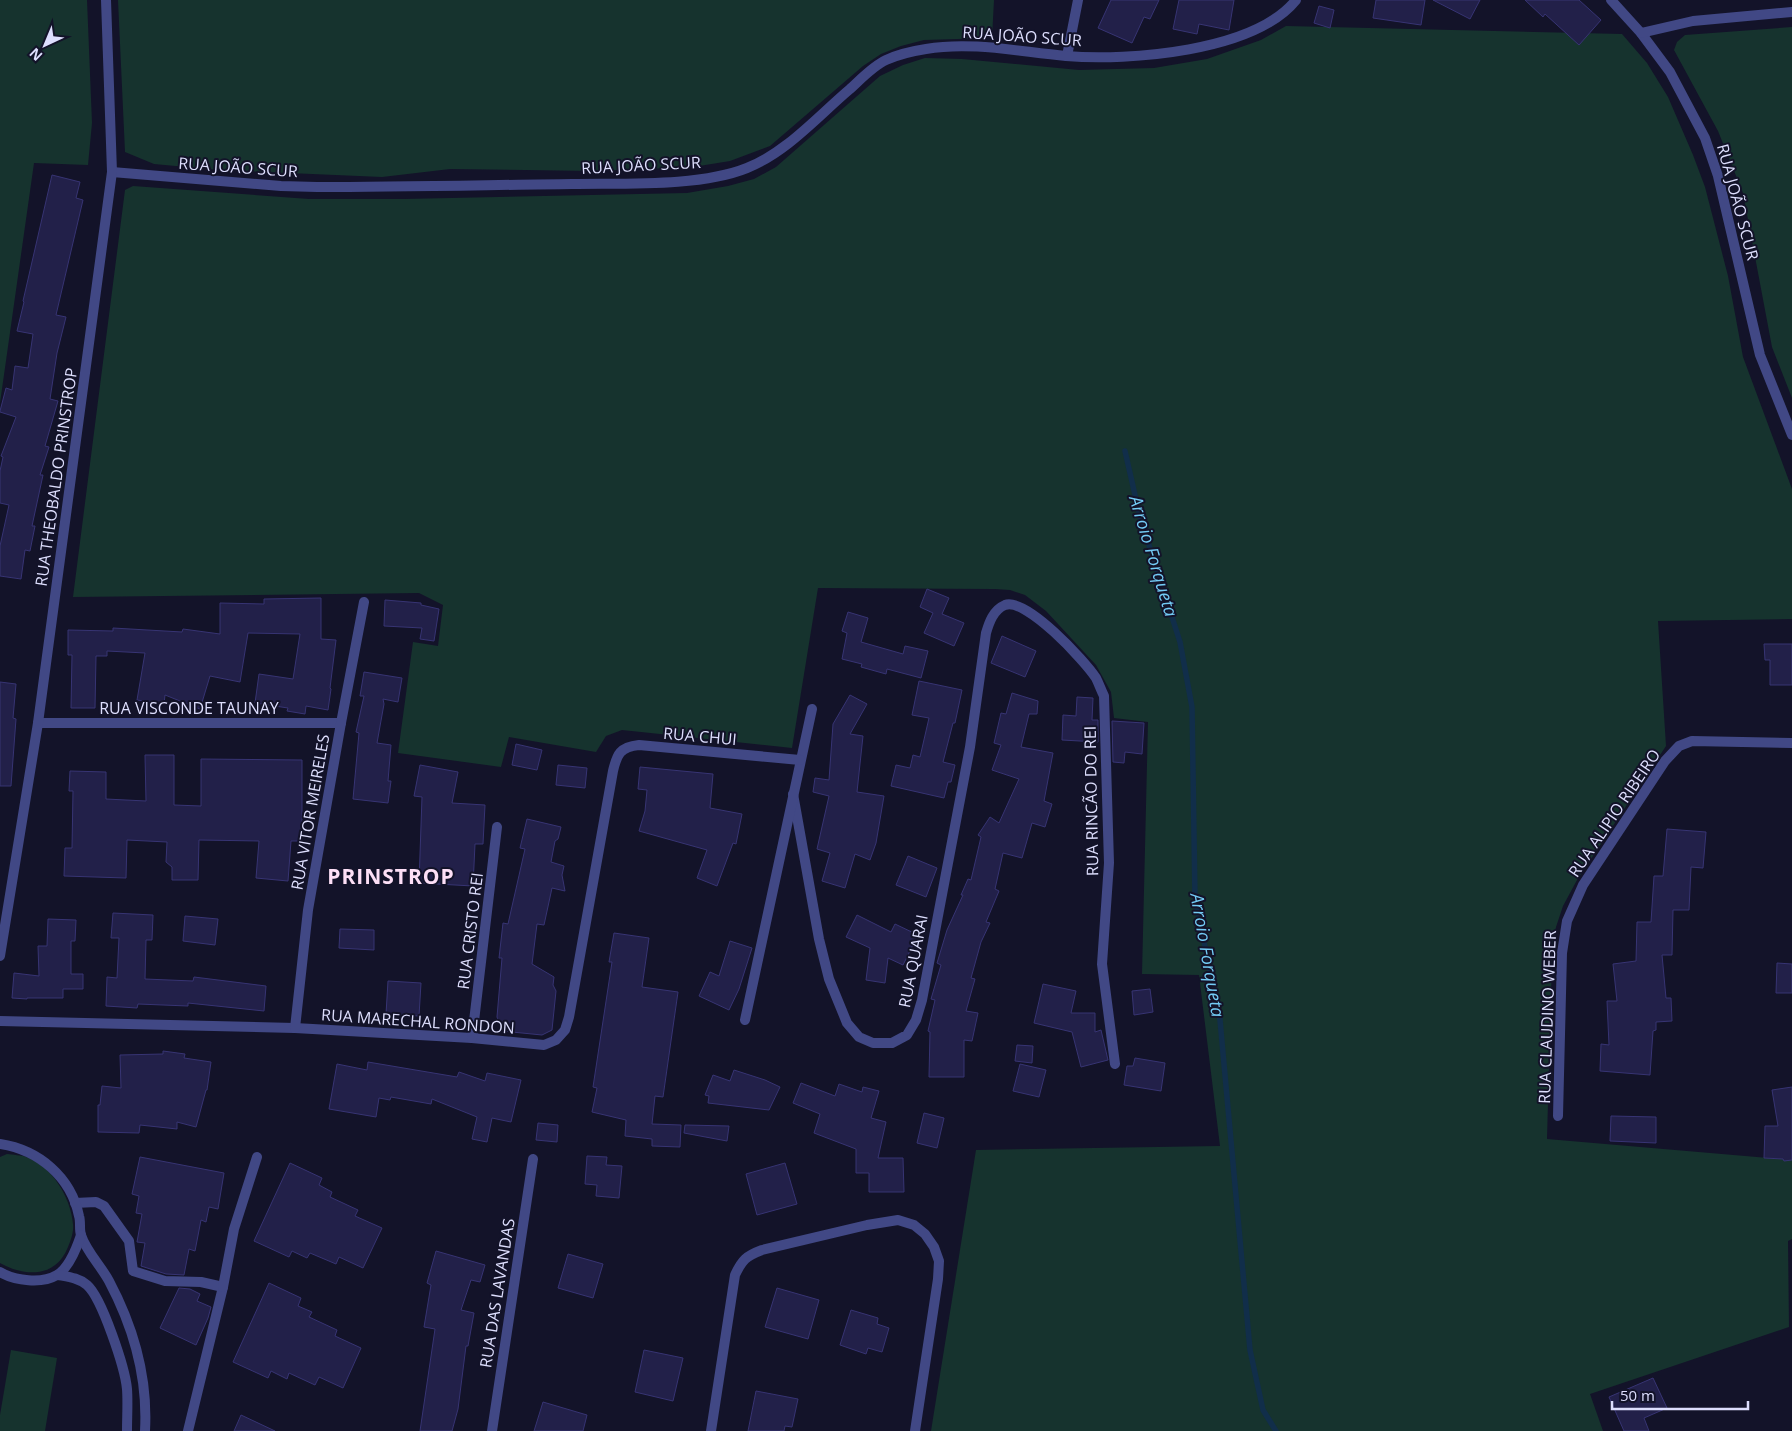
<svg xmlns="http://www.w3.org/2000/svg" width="1792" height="1431" font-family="'Open Sans',sans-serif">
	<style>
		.green { fill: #16332e }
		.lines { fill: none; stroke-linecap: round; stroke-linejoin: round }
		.stream { stroke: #112e4a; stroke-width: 5.5 }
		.building { fill: #222049; stroke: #373473 }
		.minor { stroke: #414885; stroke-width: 10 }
		.tertiary { stroke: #414885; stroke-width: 10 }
		.labels { text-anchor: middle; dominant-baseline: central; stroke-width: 4; stroke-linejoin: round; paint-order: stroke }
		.street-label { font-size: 16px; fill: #dddefd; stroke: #131329 }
		.water-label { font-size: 18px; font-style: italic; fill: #73cbf5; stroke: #131329 }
		.district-label { font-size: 21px; font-weight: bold; letter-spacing: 1px; fill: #fddff6; stroke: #131329 }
	</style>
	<rect width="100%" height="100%" fill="#131329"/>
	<g class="green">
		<polygon points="0,0 87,0 92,123 88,165 34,163 0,403"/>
		<polygon points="118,0 994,0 992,38 924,40 901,46 881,54 863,66 770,146 730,161 693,167 594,171 450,169 382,177 219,170 154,164 125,152"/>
		<polygon points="1286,26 1622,34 1647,63 1668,97 1693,155 1705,187 1728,276 1743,357 1792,489 1792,619 1658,621 1666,746 1577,880 1563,906 1556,927 1552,958 1547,1139 1792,1160 1792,1239 1788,1241 1789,1327 1590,1394 1603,1431 931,1431 976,1150 1220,1146 1199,975 1142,974 1148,722 1114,718 1111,692 1096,665 1046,611 1025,595 1010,590 995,589 818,588 792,748 622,730 606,736 596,752 509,737 501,767 398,753 413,642 438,646 443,605 419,593 73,597 125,190 133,186 309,199 404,199 687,193 728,186 754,179 776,167 880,76 903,65 925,58 962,59 1079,70 1154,68 1207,59 1261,40"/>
		<polygon points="1792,27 1792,398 1772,347 1743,193 1718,131 1674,50 1677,42 1685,35"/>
		<path d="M7,1154C13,1155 21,1155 26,1157C52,1166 71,1198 73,1224C74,1231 71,1240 68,1247C56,1278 25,1277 0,1263V1157Z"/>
		<polygon points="11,1350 57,1358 45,1431 0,1431 0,1415"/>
	</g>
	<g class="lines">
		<polyline class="stream" points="1125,451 1140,517 1180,642 1192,707 1195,898 1220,1020 1250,1350 1263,1410 1276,1431"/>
	</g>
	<g class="building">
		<polygon points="1111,0 1159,0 1150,19 1144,17 1132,43 1098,28"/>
		<polygon points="1179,0 1234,0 1229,30 1199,24 1197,34 1173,29"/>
		<polygon points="1376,0 1425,0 1421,25 1373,18"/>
		<polygon points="1433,0 1480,0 1470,19"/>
		<polygon points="1525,0 1579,0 1601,20 1579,45 1545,14 1543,17"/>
		<polygon points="1319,6 1334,10 1330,28 1314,23"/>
		<polygon points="52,175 80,182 76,198 83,200 56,315 66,317 57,353 50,399 58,401 45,446 49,447 40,475 43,475 32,526 35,526 30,551 25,550 21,579 0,576 0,546 9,505 0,503 0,471 3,457 1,456 16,417 0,412 0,411 6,388 12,390 15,366 28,368 33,334 17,331 24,302 23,301"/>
		<polygon points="927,589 949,598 942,614 964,623 954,646 924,633 933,613 920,607"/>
		<polygon points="321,598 321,639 336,640 330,688 331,689 328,710 306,706 305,714 287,711 288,708 255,703 259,674 293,679 300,634 248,633 240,682 210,676 200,709 165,695 164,704 137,700 145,653 107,651 107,656 96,656 95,708 71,708 72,655 68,655 68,630 113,631 113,628 182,632 183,629 220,634 220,603 264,604 264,599"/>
		<polygon points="385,600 421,603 421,605 439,609 434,641 420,639 422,628 384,626"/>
		<polygon points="848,612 868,618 861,642 903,654 905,646 928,651 921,678 887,669 886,674 861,667 862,664 842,659 847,633 842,631"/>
		<polygon points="1002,636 1036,651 1025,677 991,663"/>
		<polygon points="1764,644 1792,644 1792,685 1770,685 1770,660 1765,660"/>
		<polygon points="364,672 402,678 398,702 383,699 384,704 377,743 391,745 388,781 391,781 388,803 353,799 359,733 356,732 364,696 360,696"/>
		<polygon points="919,681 962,690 955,723 953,723 943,762 955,765 951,782 948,782 944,798 891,786 896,765 910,768 913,755 920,757 929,718 912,715"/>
		<polygon points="0,682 16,684 13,718 16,719 11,786 0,786"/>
		<polygon points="1012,693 1038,701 1037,714 1029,714 1021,747 1053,753 1044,801 1052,804 1045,827 1032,823 1022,858 1003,853 995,889 999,891 986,922 990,923 981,942 971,978 975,979 966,1011 978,1013 972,1041 964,1040 964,1077 929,1077 930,1032 928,1031 935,1000 931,999 941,965 937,963 947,930 963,895 961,895 968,879 971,880 981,837 978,835 990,817 999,823 1019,779 992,770 1001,745 994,743 1001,713 1006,714"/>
		<polygon points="850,695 867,704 850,734 863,736 857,792 884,796 876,843 870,860 855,854 845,888 822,881 830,853 817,849 829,796 813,792 815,778 829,780 833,724"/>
		<polygon points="1077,697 1093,698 1092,720 1098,720 1098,742 1062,740 1063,715 1076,716"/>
		<polygon points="1112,721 1144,723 1142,754 1125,752 1124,763 1113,762"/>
		<polygon points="516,744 542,750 537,770 512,765"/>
		<polygon points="145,755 174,755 174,805 201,806 201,759 302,760 302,841 291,841 288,881 256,878 259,841 199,840 198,880 172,880 172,867 166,862 167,842 127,840 126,878 64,876 65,848 72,848 73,791 69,791 70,771 106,772 106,799 146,801"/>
		<polygon points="420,765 458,772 452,803 485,805 483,844 475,844 473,886 419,883 422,797 414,796"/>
		<polygon points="558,765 587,768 585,788 556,785"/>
		<polygon points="640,767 713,774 710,808 742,814 736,844 733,843 717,886 697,878 707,850 639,831 645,811 647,790 638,789"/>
		<polygon points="527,819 561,827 558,839 555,841 551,862 564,866 562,875 565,891 552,888 544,925 537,924 532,964 554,977 553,985 556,991 552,1030 542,1035 502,1031 497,1017 502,958 499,958 503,923 508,924 525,849 520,848"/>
		<polygon points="1667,829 1706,832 1703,868 1691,867 1689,910 1673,910 1672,955 1662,955 1666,998 1671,998 1672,1021 1656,1022 1656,1030 1653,1031 1650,1075 1600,1071 1601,1044 1609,1045 1607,1001 1617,1001 1613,964 1636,961 1637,922 1651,922 1654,876 1663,876"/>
		<polygon points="908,856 937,868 926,897 896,885"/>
		<polygon points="113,913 153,915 152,940 146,940 145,979 193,981 194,977 266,986 264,1011 188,1003 188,1006 138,1004 137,1008 106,1006 107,977 117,978 119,938 111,938"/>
		<polygon points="857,915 891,932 895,924 918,935 903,965 888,958 885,983 866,980 870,948 846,937"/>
		<polygon points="185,916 218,919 215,945 183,941"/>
		<polygon points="48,919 76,920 75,941 71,941 71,974 83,974 83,989 63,989 63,998 27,998 27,999 12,998 14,973 39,976 38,946 47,946"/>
		<polygon points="340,929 374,930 374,950 339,948"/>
		<polygon points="614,933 649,938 642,987 678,992 663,1097 655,1096 652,1124 681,1125 680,1147 652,1146 652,1139 625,1136 626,1120 592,1112 597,1088 593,1087 612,962 609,962"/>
		<polygon points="730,941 752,948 739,989 729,1010 699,996 710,972 719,976"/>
		<polygon points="1777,963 1792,964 1792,993 1776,993"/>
		<polygon points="388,981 421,983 419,1016 386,1014"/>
		<polygon points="1043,984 1076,991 1071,1013 1095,1013 1095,1032 1101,1030 1108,1060 1081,1067 1072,1032 1034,1023"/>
		<polygon points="1150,989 1153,1012 1134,1015 1132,991"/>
		<polygon points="1017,1045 1033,1046 1032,1063 1015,1061"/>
		<polygon points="163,1051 185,1054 184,1058 211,1062 207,1090 206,1090 196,1127 177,1122 177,1129 140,1125 139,1133 98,1132 98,1105 100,1105 102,1086 121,1088 120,1055 163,1054"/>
		<polygon points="1135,1058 1165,1063 1161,1091 1124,1085 1127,1066 1133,1066"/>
		<polygon points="368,1062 457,1077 459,1072 485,1081 487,1073 521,1080 511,1122 492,1118 487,1142 472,1139 477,1117 432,1099 431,1104 391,1097 390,1100 379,1098 376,1117 329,1109 337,1064 367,1070"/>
		<polygon points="1020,1064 1046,1070 1039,1097 1013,1091"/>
		<polygon points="734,1070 765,1080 780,1087 769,1110 708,1103 709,1096 705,1095 713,1075 730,1081"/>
		<polygon points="801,1083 835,1096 839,1084 862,1092 863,1087 879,1091 871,1118 886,1122 878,1158 903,1158 904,1192 869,1192 869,1173 856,1173 856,1149 814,1133 820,1114 793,1103"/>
		<polygon points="1792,1087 1792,1160 1784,1161 1783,1159 1764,1158 1765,1126 1778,1126 1772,1090"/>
		<polygon points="924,1113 944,1118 937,1148 917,1143"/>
		<polygon points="1611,1116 1656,1117 1656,1143 1610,1141"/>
		<polygon points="538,1123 558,1125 557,1142 536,1140"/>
		<polygon points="685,1125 729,1126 727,1141 684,1133"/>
		<polygon points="587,1156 607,1157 606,1165 622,1166 619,1198 596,1196 597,1185 585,1184"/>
		<polygon points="140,1157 224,1173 218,1209 209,1207 206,1222 201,1220 195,1251 189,1249 184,1275 166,1274 141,1266 145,1243 137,1242 142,1214 136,1213 139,1196 132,1194"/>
		<polygon points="290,1163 322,1178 319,1185 332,1192 330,1197 358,1210 355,1216 382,1228 363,1268 339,1257 336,1264 310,1253 307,1258 292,1251 289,1257 254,1241"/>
		<polygon points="785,1163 797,1204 757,1215 746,1174"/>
		<polygon points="436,1251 485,1265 480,1282 471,1280 461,1310 474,1313 468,1346 466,1346 458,1409 452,1431 420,1431 435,1329 424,1327 431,1285 427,1283"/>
		<polygon points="568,1254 603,1264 593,1298 558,1288"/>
		<polygon points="269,1283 301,1298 298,1306 312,1312 309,1317 337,1330 335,1336 361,1348 343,1388 319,1377 315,1385 289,1373 287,1379 271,1371 268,1378 233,1362"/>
		<polygon points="179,1288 190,1289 200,1294 197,1301 211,1307 208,1318 196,1345 160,1328"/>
		<polygon points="777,1288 819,1300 808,1339 765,1327"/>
		<polygon points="851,1310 878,1318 877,1324 889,1328 882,1352 868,1348 866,1354 840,1345"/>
		<polygon points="644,1350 683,1358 673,1401 635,1392"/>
		<polygon points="1653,1378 1667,1408 1644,1418 1649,1431 1624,1431 1609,1397"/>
		<polygon points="756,1391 798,1399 792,1427 785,1426 784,1431 748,1431"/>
		<polygon points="543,1402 587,1415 583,1431 534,1431"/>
		<polygon points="241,1415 275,1431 234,1431"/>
	</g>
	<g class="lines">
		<g class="minor">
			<polyline points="1611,0 1641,33 1670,72 1705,138 1718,176 1760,355 1792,435"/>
			<polyline points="1641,33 1693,21 1792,12"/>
			<polyline points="1067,56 1078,0"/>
			<path d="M112,172L281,186L317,187C402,187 487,185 572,184C623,183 700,187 747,168C787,152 818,116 850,89C861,79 873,66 886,60C899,54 913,51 926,49C972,41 1020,52 1066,56C1129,61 1254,52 1296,0"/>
			<polyline points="38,723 341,723"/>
			<path d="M793,794L819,939L829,979L847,1023L859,1037L873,1043H892L907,1035L916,1020L922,1000L970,747L986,633C989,623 993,610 1005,605C1026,597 1085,661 1096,678C1099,684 1101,690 1104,696L1109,863L1102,964L1115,1064"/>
			<polyline points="745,1020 812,709"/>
			<path d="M0,1021L295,1028L472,1038L544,1045L556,1040L565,1030L569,1017L613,771C617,754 620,747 639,745L800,760"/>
			<polyline points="295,1028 308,910 341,723 364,602"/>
			<polyline points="472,1038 497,827"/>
			<polyline points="1558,1116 1562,953 1567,921 1583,885 1665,761 1679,746 1692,741 1792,743"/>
			<polyline points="75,1203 96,1202 104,1206 129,1241 133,1271 165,1281 201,1282 223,1287 188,1431"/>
			<polyline points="223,1287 234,1229 257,1157"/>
			<polyline points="492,1431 533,1159"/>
			<path d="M711,1431L735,1275C742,1260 746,1256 762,1250L867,1225L898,1220L914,1225L925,1234L934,1247L939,1261L938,1279L915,1431"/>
		</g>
		<g class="tertiary">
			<polyline points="0,956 38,723 112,172 106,0"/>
			<path d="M0,1144C39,1150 71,1177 79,1216C81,1222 79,1229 81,1235C86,1251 101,1266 109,1281C134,1328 148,1377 145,1431"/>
			<path d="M0,1272C15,1281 42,1284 57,1275C69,1268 77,1247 81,1235"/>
			<path d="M58,1275C69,1277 79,1278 87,1285C102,1298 125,1368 127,1389C128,1402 127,1417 127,1431"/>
		</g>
	</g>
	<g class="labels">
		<g class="street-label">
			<text transform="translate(1022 36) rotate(4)">RUA JOÃO SCUR</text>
			<text transform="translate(641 165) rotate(-3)">RUA JOÃO SCUR</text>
			<text transform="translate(238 167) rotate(4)">RUA JOÃO SCUR</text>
			<text transform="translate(1738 202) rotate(75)">RUA JOÃO SCUR</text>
			<text transform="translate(56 477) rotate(-82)">RUA THEOBALDO PRINSTROP</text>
			<text x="189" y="708">RUA VISCONDE TAUNAY</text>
			<text transform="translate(700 736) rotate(5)">RUA CHUI</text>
			<text transform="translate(1091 801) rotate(-91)">RUA RINCÃO DO REI</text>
			<text transform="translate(310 812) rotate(-80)">RUA VITOR MEIRELES</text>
			<text transform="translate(1614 813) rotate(-56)">RUA ALIPIO RIBEIRO</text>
			<text transform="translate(470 931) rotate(-83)">RUA CRISTO REI</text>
			<text transform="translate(913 961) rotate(-79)">RUA QUARAI</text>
			<text transform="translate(1547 1017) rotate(-88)">RUA CLAUDINO WEBER</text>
			<text transform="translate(418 1021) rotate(4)">RUA MARECHAL RONDON</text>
			<text transform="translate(497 1293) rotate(-81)">RUA DAS LAVANDAS</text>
		</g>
		<g class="water-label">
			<text transform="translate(1154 556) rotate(73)">Arroio Forqueta</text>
			<text transform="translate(1208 955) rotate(80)">Arroio Forqueta</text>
		</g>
		<g class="district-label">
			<text x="391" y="876">PRINSTROP</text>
		</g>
	</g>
	<g transform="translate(45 45) rotate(224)" stroke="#131329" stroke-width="4" paint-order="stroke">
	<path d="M0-4L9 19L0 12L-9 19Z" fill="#dddefd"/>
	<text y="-8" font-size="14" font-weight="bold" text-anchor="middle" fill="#dddefd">N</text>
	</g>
	<path d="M1612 1401v8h136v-8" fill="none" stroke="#dddefd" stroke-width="2.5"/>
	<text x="1620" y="1401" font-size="15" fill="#dddefd" stroke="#131329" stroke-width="4" paint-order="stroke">50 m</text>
</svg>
